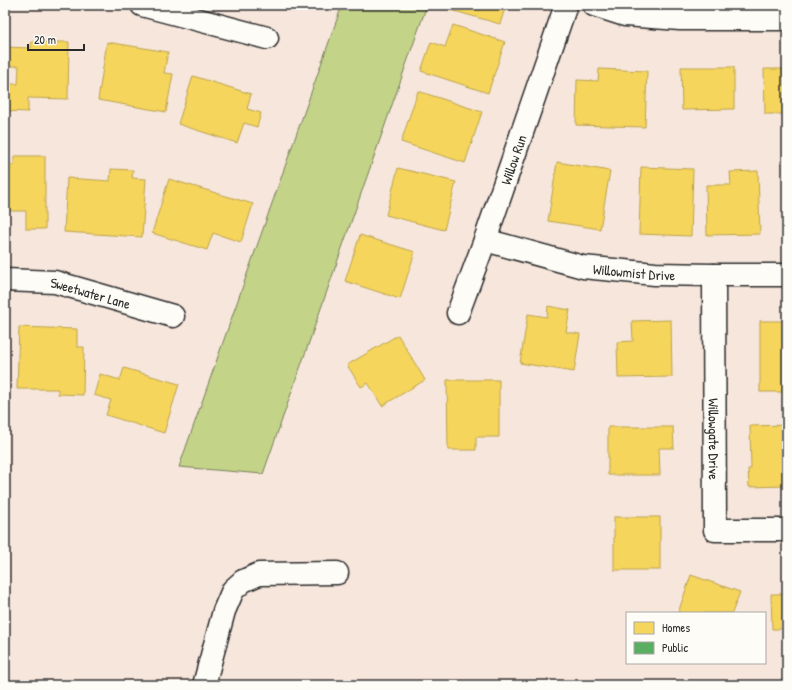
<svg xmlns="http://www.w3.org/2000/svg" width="792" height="690" font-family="'Patrick Hand',sans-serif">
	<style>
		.green { fill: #c3d388; stroke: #777f5a }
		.homes { fill: #f6d55c; stroke: #b9a24d }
		.public { fill: #5aae61; stroke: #4c8751 }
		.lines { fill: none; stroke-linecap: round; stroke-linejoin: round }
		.minor-casing { stroke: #2b2b2b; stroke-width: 25 }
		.minor { stroke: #fdfcf7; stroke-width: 22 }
		.labels { text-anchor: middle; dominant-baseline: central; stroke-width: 4; stroke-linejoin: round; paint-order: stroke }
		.street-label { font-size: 14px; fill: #2b2b2b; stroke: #fdfcf7 }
	</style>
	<rect width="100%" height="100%" fill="#f7e6dc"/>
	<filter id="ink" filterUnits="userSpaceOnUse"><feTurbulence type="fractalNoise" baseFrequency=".025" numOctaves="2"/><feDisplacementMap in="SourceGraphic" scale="8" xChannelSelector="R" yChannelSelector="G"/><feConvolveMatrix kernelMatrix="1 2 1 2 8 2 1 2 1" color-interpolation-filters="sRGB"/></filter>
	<g filter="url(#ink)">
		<polygon class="green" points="342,5 427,5 263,474 179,467"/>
		<g class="homes">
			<polygon points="452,5 506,5 500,24 451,10"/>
			<polygon points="453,25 505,42 488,93 421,71 431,42 445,47"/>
			<polygon points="31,42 69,42 68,99 28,98 28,112 5,111 5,84 18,84 19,66 5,66 5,47 31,48"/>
			<polygon points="107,42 168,52 164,73 173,74 166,112 98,100"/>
			<polygon points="681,67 734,67 734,109 682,110"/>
			<polygon points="599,69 647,71 645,127 576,125 577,80 598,81"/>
			<polygon points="764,69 787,69 787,114 765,114"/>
			<polygon points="193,76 251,94 247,109 261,113 257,127 244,123 237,143 178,124"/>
			<polygon points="418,91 482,112 465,163 401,142"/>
			<polygon points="14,156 45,156 45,229 26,229 26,211 5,211 5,165 14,165"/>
			<polygon points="557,162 610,171 600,229 548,221"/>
			<polygon points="641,167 693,169 691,236 639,234"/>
			<polygon points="398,168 456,182 444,230 386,215"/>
			<polygon points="111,169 133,170 132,178 146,179 142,237 64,232 67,178 110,181"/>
			<polygon points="758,171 760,234 707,235 706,185 731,185 730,172"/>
			<polygon points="169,179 253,204 241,242 213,233 207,250 152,233"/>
			<polygon points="360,235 415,252 400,299 345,281"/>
			<polygon points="548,306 570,310 566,332 580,334 574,372 520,363 528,314 547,317"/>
			<polygon points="671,320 672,377 618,378 617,342 633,341 632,321"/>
			<rect x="760" y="321" width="27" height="71"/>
			<polygon points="19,327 77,329 77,347 84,347 83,395 58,394 58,389 17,389"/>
			<polygon points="398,335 425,380 382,406 368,383 361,387 347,365"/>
			<polygon points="124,368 179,384 164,433 106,415 111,400 94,395 100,374 120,380"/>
			<polygon points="447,380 499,380 499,437 476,437 476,450 448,450"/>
			<polygon points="787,425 787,486 749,487 748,469 751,469 750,426"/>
			<polygon points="608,427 673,427 674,448 659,448 660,475 608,475"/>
			<rect x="614" y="517" width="46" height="53"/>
			<polygon points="691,575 740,592 732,613 678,613"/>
			<polygon points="787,577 787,629 772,629 771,594 786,594 786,578"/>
		</g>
		<rect class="public" x="5" y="594" width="3" height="65"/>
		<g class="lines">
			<defs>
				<g id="minor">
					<polyline points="142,5 267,38"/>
					<polyline points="594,5 625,15 680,19 787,19"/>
					<path id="s1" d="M485,240L583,267L655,274L714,275H787"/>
					<path id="s2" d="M714,275L715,530H787"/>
					<path id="s3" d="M5,280L55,282L173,316"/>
					<path id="s4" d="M458,313L485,240L566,5"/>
					<polyline points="204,685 224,611 233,590 243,581 259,574 337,573"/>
				</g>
			</defs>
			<use href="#minor" class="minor-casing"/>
			<use href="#minor" class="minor"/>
		</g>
	</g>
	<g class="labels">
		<g class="street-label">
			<text stroke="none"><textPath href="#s4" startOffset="163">Willow Run</textPath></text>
			<text stroke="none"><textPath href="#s1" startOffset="153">Willowmist Drive</textPath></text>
			<text stroke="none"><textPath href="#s3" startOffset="87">Sweetwater Lane</textPath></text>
			<text stroke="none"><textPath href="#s2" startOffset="164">Willowgate Drive</textPath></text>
		</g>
	</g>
	<rect width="792" height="690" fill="none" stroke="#fdfcf7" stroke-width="20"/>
	<rect x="10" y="10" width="772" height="670" fill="none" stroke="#2b2b2b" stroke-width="1.5" filter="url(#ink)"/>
	<rect x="626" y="612" width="140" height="52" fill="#fdfcf7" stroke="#a9a8a5"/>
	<rect x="634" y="622" width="20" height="12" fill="#f6d55c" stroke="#a9a8a5"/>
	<text x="662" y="632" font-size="12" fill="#2b2b2b">Homes</text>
	<rect x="634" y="642" width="20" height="12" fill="#5aae61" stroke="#a9a8a5"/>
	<text x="662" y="652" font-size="12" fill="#2b2b2b">Public</text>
	<path d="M28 44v6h56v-6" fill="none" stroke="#2b2b2b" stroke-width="2"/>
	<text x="34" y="44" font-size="12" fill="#2b2b2b" stroke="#fdfcf7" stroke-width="3" paint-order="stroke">20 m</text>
</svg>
